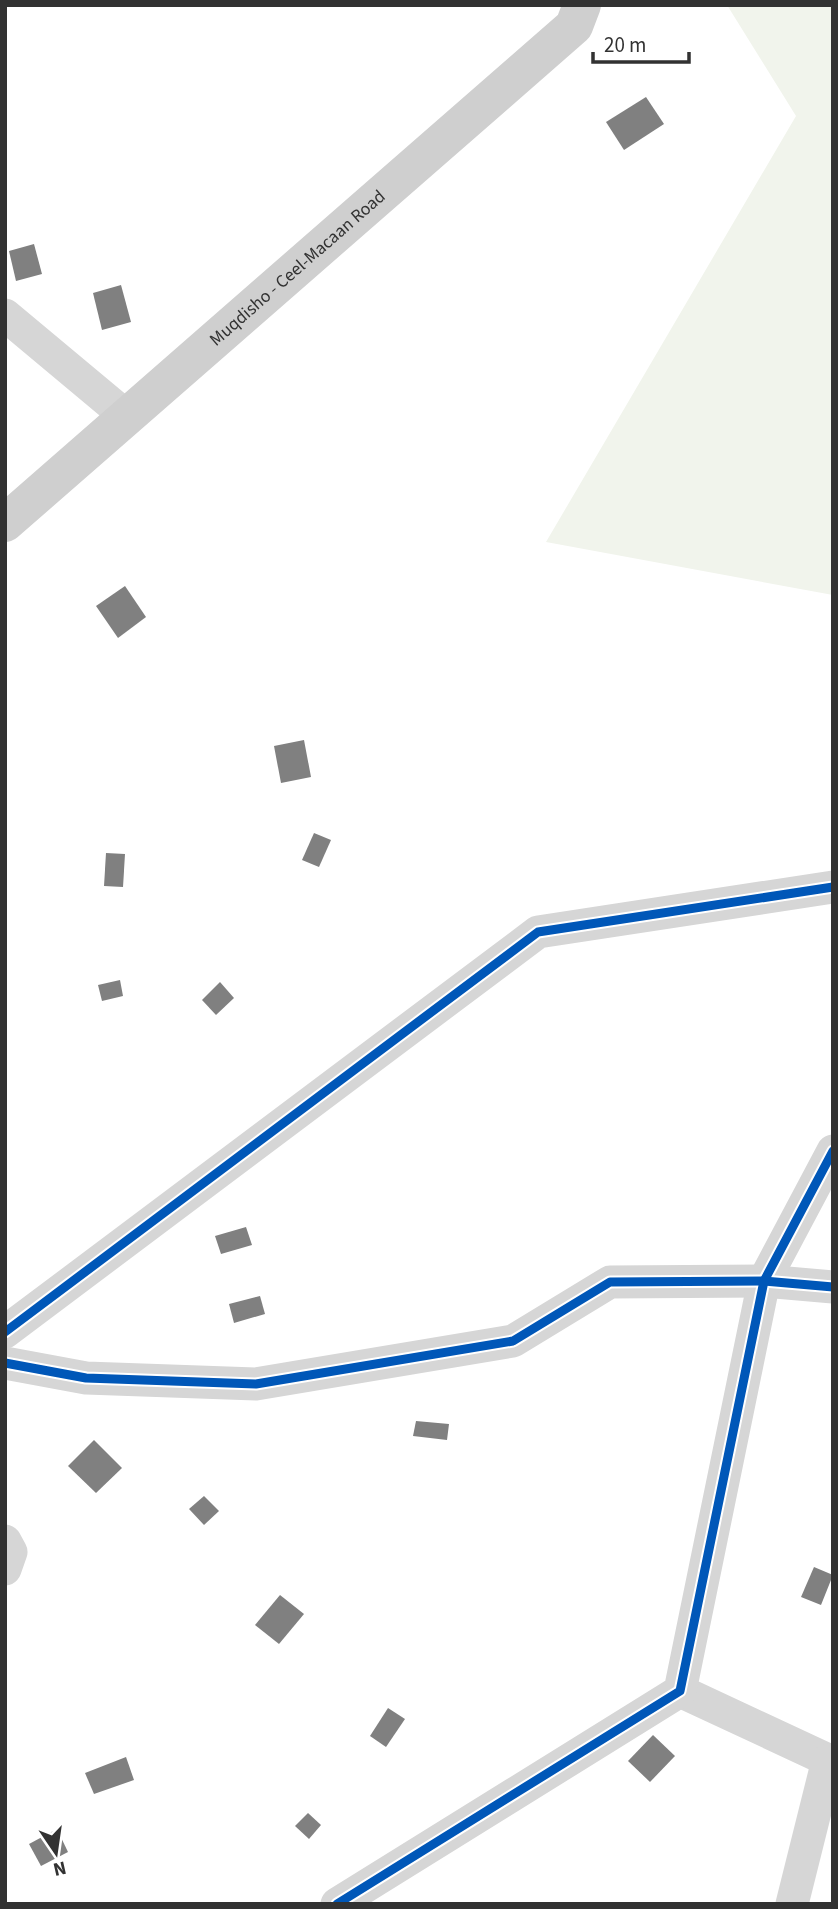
<svg xmlns="http://www.w3.org/2000/svg" width="838" height="1909" font-family="'Source Sans 3',sans-serif">
	<style>
		.green { fill: #f1f4ec }
		.building { fill: #808080 }
		.lines { fill: none; stroke-linecap: round; stroke-linejoin: round }
		.street { stroke: #d6d6d6; stroke-width: 33 }
		.secondary { stroke: #cfcfcf; stroke-width: 38 }
		.cycleway-casing { stroke: #fff; stroke-width: 13 }
		.cycleway { stroke: #0057b8; stroke-width: 9 }
		.labels { text-anchor: middle; dominant-baseline: central; stroke-width: 7; stroke-linejoin: round; paint-order: stroke }
		.street-label { font-size: 18px; fill: #323232; stroke: #fff }
	</style>
	<rect width="100%" height="100%" fill="#fff"/>
	<polygon class="green" points="727,5 833,5 833,595 546,542 796,116"/>
	<g class="building">
		<polygon points="646,97 664,124 624,150 606,122"/>
		<polygon points="34,244 42,274 16,281 9,251"/>
		<polygon points="121,285 131,322 102,330 93,293"/>
		<polygon points="125,586 146,617 118,638 96,606"/>
		<polygon points="304,740 311,777 281,783 274,746"/>
		<polygon points="314,833 331,840 319,867 302,860"/>
		<polygon points="106,853 125,854 123,887 104,886"/>
		<polygon points="120,980 123,996 102,1001 98,985"/>
		<polygon points="220,982 234,998 216,1015 202,1000"/>
		<polygon points="246,1227 252,1245 221,1254 215,1236"/>
		<polygon points="260,1296 265,1314 234,1323 229,1304"/>
		<polygon points="416,1421 449,1424 447,1440 413,1436"/>
		<polygon points="94,1440 122,1468 96,1493 68,1466"/>
		<polygon points="204,1496 219,1511 204,1525 189,1509"/>
		<polygon points="814,1567 833,1575 821,1605 801,1597"/>
		<polygon points="280,1595 304,1614 279,1644 255,1625"/>
		<polygon points="388,1708 405,1719 386,1747 370,1736"/>
		<polygon points="653,1735 675,1756 650,1782 628,1761"/>
		<polygon points="126,1757 134,1780 94,1794 85,1773"/>
		<polygon points="308,1813 321,1825 309,1839 295,1826"/>
		<polygon points="57,1829 68,1852 41,1866 29,1844"/>
	</g>
	<g class="lines">
		<g class="street">
			<polyline points="5,315 126,416"/>
			<polyline points="5,1332 538,932 833,887"/>
			<polyline points="5,1363 86,1378 256,1384 513,1341 610,1282 764,1281 833,1287"/>
			<polyline points="5,1541 11,1552 5,1569"/>
			<polyline points="680,1691 828,1760 833,1765"/>
			<polyline points="337,1904 680,1691 764,1281 833,1151"/>
			<polyline points="792,1904 828,1760"/>
		</g>
		<path class="secondary" id="s1" d="M5,523L574,26L582,5"/>
		<defs>
			<g id="cycleway">
				<polyline points="5,1332 538,932 833,887"/>
				<polyline points="5,1363 86,1378 256,1384 513,1341 610,1282 764,1281 833,1287"/>
				<polyline points="337,1904 680,1691 764,1281 833,1151"/>
			</g>
		</defs>
		<use href="#cycleway" class="cycleway-casing"/>
		<use href="#cycleway" class="cycleway"/>
	</g>
	<g class="labels">
		<g class="street-label">
			<text stroke="none"><textPath href="#s1" startOffset="388">Muqdisho - Ceel-Macaan Road</textPath></text>
		</g>
	</g>
	<rect width="838" height="1909" fill="none" stroke="#323232" stroke-width="14"/>
	<g transform="translate(56 1853) rotate(167)" stroke="#ffffff" stroke-width="5" paint-order="stroke">
	<path d="M0-5L12 26L0 18L-12 26Z" fill="#323232"/>
	<text y="-10" font-size="19" font-weight="bold" text-anchor="middle" fill="#323232">N</text>
	</g>
	<path d="M593 52v10h96v-10" fill="none" stroke="#323232" stroke-width="3.5"/>
	<text x="604" y="52" font-size="21" fill="#323232" stroke="#ffffff" stroke-width="5" paint-order="stroke">20 m</text>
</svg>
